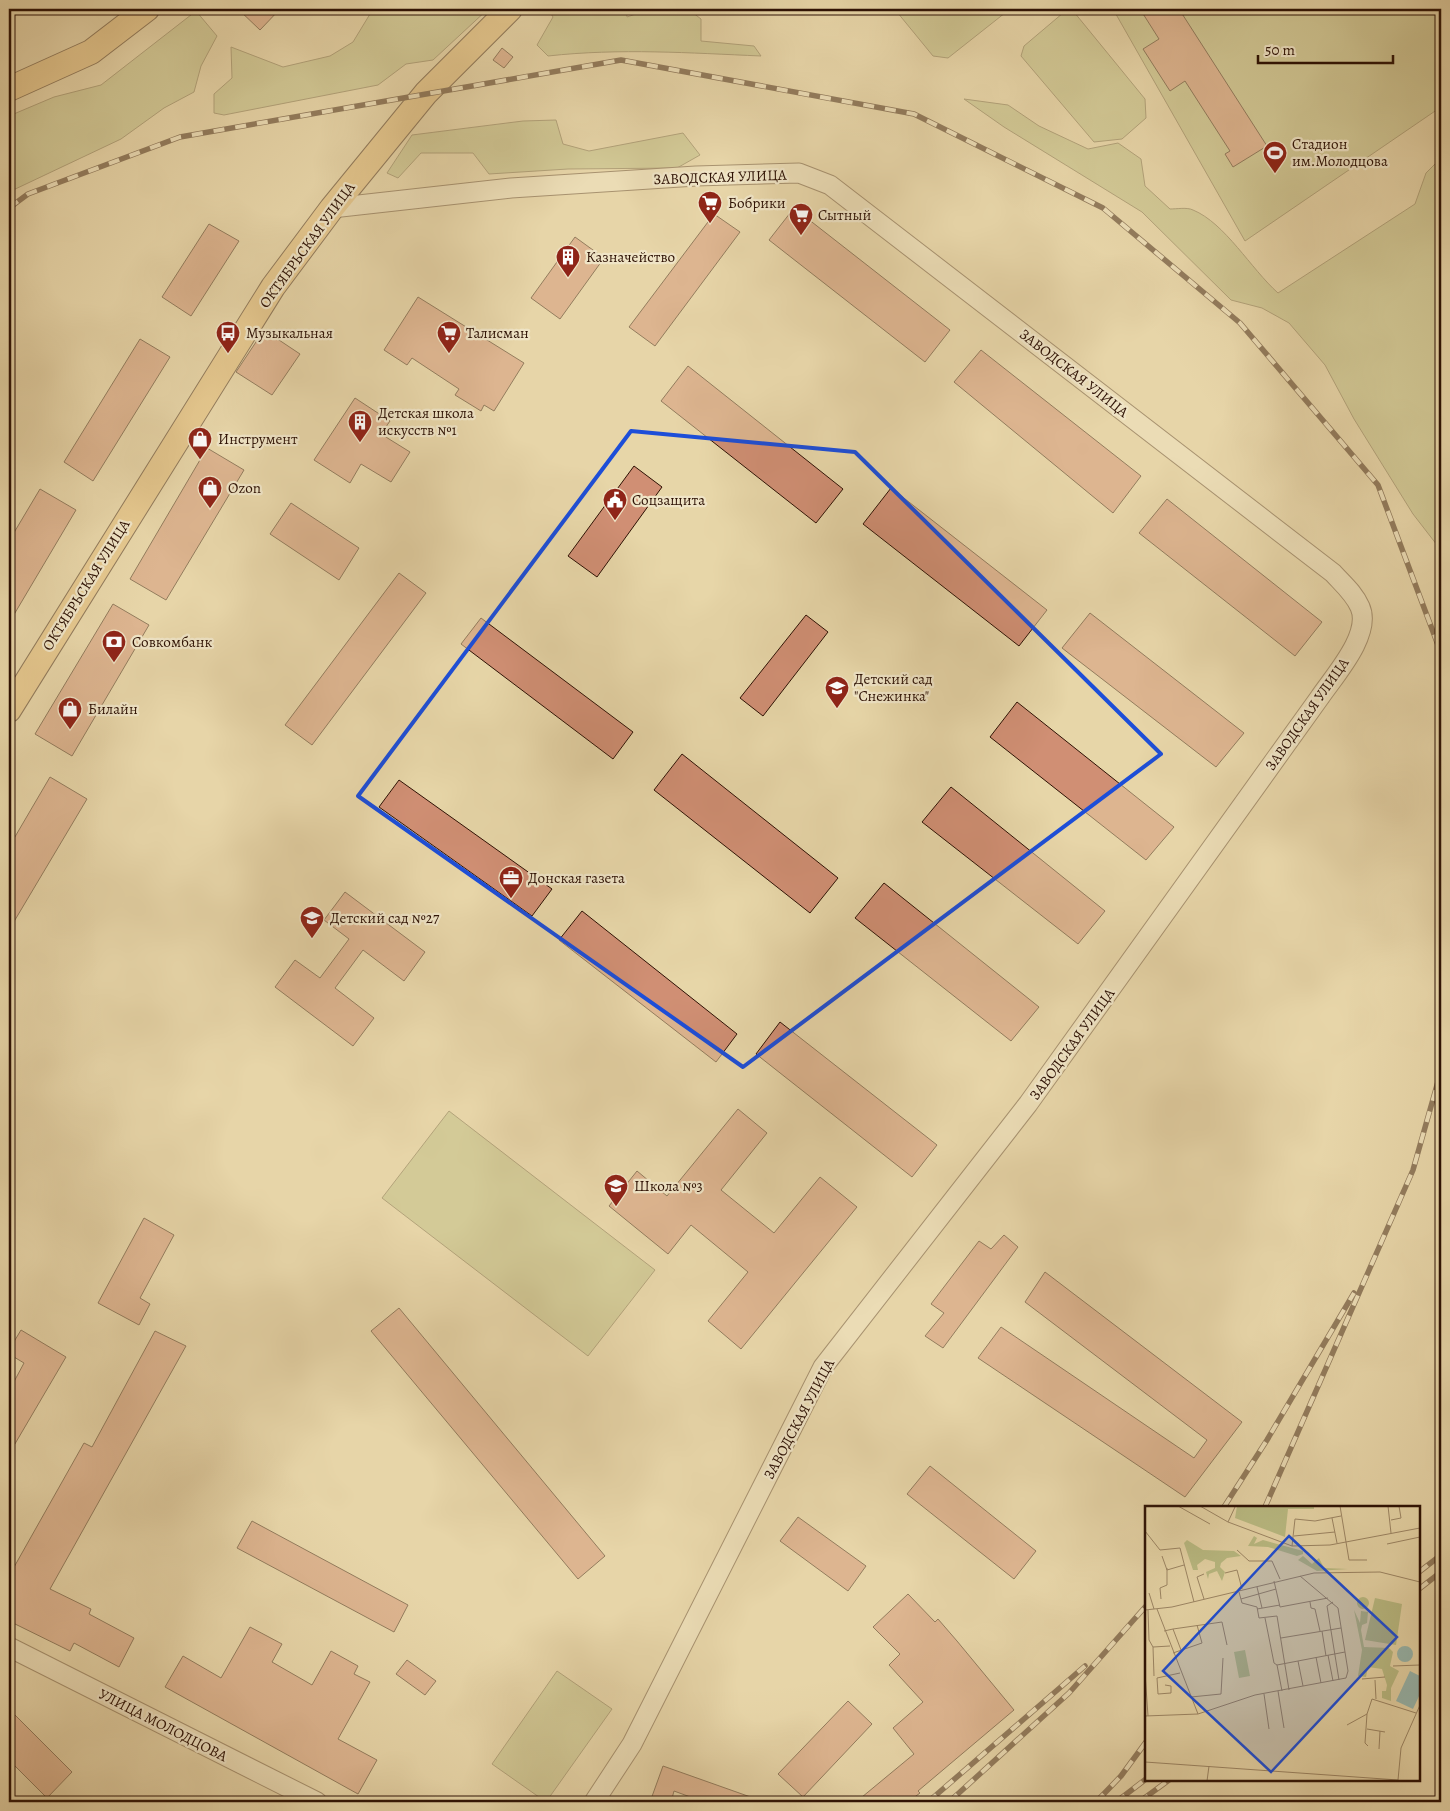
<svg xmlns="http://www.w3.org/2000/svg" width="1450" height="1811" font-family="Alegreya,serif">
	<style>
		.green { fill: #babc84; stroke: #746644 }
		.building { fill: #d08f74; stroke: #2d1104 }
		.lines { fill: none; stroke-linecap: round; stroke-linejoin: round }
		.minor-casing { stroke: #5c422d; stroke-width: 21 }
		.major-casing { stroke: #2d1104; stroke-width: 26 }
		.minor { stroke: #efe4c6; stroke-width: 19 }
		.major { stroke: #e4bb74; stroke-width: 24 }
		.rail-casing { stroke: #2d1104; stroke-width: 5.5 }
		.rail { stroke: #efe4c6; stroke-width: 4; stroke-dasharray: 11; stroke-linecap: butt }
		.marked { fill: none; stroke: #1d4ed8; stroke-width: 4; stroke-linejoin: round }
		.labels { text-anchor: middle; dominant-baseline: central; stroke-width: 4.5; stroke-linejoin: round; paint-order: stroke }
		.poi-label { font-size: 15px; fill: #2d1104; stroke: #efe4c6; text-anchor: start }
		.street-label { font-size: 15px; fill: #2d1104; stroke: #efe4c6 }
		.inset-road { fill: none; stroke: #9d8766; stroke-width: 1 }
		.view { fill: #1d4ed8; fill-opacity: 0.15; stroke: #1d4ed8; stroke-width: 2.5 }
		.inset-edge { fill: none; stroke: #2d1104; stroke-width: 2.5 }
	</style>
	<rect width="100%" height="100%" fill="#e7d6a8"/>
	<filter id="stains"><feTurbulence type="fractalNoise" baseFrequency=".004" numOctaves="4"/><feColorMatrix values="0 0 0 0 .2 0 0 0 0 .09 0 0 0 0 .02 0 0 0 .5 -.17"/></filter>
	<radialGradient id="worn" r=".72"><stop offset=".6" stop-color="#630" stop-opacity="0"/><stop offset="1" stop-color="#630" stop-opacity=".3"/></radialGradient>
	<g class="green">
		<polygon points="373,9 488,9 433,60 406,64 378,85 224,115 214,113 214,94 232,78 231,47 283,67 330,56 353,42"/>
		<path d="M548,9H626L627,17L650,9H688L701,19V41L754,46L761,56C690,53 620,48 548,56L537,45L553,17Z"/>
		<polygon points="897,9 1010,9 948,58 933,56 897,12"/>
		<polygon points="1113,9 1441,9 1441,107 1245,241"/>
		<polygon points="196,11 217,36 201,66 194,92 164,108 121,139 9,192 9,116 54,97 101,85"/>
		<polygon points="1074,12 1145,99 1146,118 1122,139 1094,142 1021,56 1024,46 1063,13"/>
		<path d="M964,99L1008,105L1039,126L1088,149L1118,143L1141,159L1145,186L1170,209C1177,209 1187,207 1193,210C1225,223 1251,269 1278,293L1415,204L1426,173L1441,158V543L1437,545L1413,514L1354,419L1325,365L1289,323L1262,308L1231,300L1142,212L1004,127Z"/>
		<polygon points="556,120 563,144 589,151 683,133 700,155 677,168 568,169 489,174 473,153 421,153 398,178 387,173 412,135 523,121"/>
		<polygon points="449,1111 655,1270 588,1356 382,1198"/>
		<polygon points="557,1671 612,1709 546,1802 492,1764"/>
	</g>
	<g class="building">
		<polygon points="238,9 280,9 260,30"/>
		<polygon points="1140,9 1179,9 1267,146 1233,167 1225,154 1230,151 1185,81 1170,91 1143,49 1159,39"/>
		<polygon points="502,48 513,57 504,68 493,60"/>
		<polygon points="794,208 950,330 925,362 769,240"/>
		<polygon points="714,214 740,232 655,346 629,327"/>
		<polygon points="209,224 239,241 191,316 162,297"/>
		<polygon points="575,237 604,258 560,319 531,298"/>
		<polygon points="418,297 524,363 494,411 484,405 481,411 455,395 459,389 412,358 407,365 384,350"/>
		<polygon points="264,330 300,354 272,395 236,372"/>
		<polygon points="140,339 170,357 93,481 64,462"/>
		<polygon points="981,350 1141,476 1113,513 954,382"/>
		<polygon points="688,366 843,489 816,523 661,401"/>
		<polygon points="355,398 390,421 381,434 410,452 391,482 361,464 350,483 314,460"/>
		<polygon points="207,448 244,470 166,600 130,579"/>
		<polygon points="634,466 662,487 597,577 568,556"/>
		<polygon points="891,488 1047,610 1019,646 863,524"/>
		<polygon points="40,489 76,510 9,623 9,541"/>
		<polygon points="1167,499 1322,622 1295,656 1139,533"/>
		<polygon points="291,503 359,548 339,580 270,534"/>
		<polygon points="399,573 426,593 312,745 285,725"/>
		<polygon points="113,604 149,625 72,756 35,734"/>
		<polygon points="1090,613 1244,733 1216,767 1062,648"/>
		<polygon points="806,615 828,632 763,716 740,698"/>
		<polygon points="481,618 633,732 613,759 461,644"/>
		<polygon points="1017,702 1174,827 1146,860 990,737"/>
		<polygon points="682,754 838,878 810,913 654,790"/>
		<polygon points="50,777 87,799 9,930 9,847"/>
		<polygon points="399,780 552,889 532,916 379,807"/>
		<polygon points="951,787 1105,911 1078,944 922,822"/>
		<polygon points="884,883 1039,1007 1011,1041 855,918"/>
		<polygon points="345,892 425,952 404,981 363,950 335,988 374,1018 353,1046 275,987 295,960 320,978 349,939 324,920"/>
		<polygon points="582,911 737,1034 716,1062 559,940"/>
		<polygon points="780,1022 937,1145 912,1177 756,1054"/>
		<polygon points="738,1109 767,1133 721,1190 774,1233 820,1177 857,1207 741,1349 708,1321 748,1272 691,1225 668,1254 609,1206 637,1171 667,1196"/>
		<polygon points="144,1218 174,1235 140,1298 150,1304 139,1325 98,1303"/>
		<polygon points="1004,1235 1018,1247 943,1348 925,1336 944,1313 931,1304 979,1241 991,1249"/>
		<polygon points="1045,1272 1242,1422 1185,1497 978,1358 1001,1327 1194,1458 1207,1440 1025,1302"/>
		<polygon points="399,1308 605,1556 578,1579 371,1331"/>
		<polygon points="21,1330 66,1357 9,1454 9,1391 24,1363 9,1354 9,1350"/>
		<polygon points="155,1331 186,1346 50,1589 91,1609 89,1614 134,1638 119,1667 74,1643 70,1651 9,1621 9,1576 84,1443 92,1447"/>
		<polygon points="930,1466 1036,1551 1014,1579 907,1494"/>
		<polygon points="798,1517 866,1566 848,1591 780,1541"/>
		<polygon points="252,1521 408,1605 394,1632 237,1548"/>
		<polygon points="908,1594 935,1622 938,1619 957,1641 1014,1710 918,1791 920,1793 908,1802 856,1802 914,1754 893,1728 923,1702 889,1665 900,1654 873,1627"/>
		<polygon points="250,1627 282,1644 272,1662 312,1685 331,1651 358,1666 354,1674 370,1682 338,1739 377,1760 358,1794 165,1687 183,1656 221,1678"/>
		<polygon points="407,1660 436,1681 425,1695 396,1674"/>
		<polygon points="848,1701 872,1724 803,1797 778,1774"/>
		<polygon points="9,1709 72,1772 47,1798 9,1760"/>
		<polygon points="663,1766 759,1800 759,1802 704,1802 674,1791 671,1802 650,1802"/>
	</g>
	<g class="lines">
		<defs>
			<g id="minor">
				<path d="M332,208L511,188L696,176L799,173L830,185L1333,573C1342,583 1354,593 1360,607C1372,634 1335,675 1320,697L1028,1104L823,1367L632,1744L594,1802"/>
				<polyline points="9,1647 317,1802"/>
			</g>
			<g id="major">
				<polyline points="9,89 91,52 147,9"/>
				<polyline points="9,710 273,287 332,208 426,93 510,9"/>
			</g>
		</defs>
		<use href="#minor" class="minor-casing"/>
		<use href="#major" class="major-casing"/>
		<use href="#minor" class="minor"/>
		<use href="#major" class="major"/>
		<defs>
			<g id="rail">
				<polyline points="9,208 28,194 180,137 621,60 914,114 1103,208 1240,323 1378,485 1441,653"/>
				<polyline points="1224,1507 1267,1440 1354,1293"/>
				<polyline points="1265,1507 1413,1170 1441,1071"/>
				<polyline points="1419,1572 1441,1555"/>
				<polyline points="1419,1589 1441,1572"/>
				<polyline points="928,1802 1085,1666"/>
				<polyline points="949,1802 1069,1693 1146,1606"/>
				<polyline points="1096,1802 1121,1776 1146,1742"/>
				<polyline points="1116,1802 1146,1779"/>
				<polyline points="1139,1802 1169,1780"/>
			</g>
		</defs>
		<use href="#rail" class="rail-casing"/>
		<use href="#rail" class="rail"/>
	</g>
	<path d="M0 0H1450V1811H0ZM631,431L855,452L1161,754L743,1067L358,796Z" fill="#e7d6a8" fill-opacity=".55" fill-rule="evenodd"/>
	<path class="marked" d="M631,431L855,452L1161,754L743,1067L358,796Z"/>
	<defs>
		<symbol id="stadium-pin" viewBox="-11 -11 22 30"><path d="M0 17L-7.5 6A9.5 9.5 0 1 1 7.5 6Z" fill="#8f2418" stroke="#efe4c6"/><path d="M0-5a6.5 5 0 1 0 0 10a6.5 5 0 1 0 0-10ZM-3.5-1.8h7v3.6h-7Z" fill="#fff"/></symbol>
		<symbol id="supermarket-pin" viewBox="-11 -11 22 30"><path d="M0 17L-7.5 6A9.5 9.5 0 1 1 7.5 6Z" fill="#8f2418" stroke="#efe4c6"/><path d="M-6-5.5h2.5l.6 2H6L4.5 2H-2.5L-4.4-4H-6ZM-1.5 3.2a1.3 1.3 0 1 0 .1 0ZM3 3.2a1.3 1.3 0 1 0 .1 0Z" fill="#fff"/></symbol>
		<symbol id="building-pin" viewBox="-11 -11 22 30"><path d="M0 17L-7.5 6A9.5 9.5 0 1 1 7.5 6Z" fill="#8f2418" stroke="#efe4c6"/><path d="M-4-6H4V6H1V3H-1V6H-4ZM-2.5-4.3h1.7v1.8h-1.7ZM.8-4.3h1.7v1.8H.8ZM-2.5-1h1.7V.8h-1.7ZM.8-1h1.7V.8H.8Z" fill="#fff"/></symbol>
		<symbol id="bus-pin" viewBox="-11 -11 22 30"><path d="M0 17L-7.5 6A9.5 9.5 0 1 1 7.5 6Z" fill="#8f2418" stroke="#efe4c6"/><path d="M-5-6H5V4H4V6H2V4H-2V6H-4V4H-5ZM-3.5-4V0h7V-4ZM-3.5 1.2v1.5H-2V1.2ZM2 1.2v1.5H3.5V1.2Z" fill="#fff"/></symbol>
		<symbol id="shop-pin" viewBox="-11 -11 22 30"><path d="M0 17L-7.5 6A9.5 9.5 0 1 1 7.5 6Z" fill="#8f2418" stroke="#efe4c6"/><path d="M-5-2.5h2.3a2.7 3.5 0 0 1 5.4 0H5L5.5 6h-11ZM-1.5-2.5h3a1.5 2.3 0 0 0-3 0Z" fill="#fff"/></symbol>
		<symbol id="civic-pin" viewBox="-11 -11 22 30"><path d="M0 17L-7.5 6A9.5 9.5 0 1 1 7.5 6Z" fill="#8f2418" stroke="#efe4c6"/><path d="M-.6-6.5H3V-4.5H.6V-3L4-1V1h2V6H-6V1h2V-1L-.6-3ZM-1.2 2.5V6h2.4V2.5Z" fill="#fff"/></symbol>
		<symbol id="bank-pin" viewBox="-11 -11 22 30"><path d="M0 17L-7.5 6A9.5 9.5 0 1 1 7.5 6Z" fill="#8f2418" stroke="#efe4c6"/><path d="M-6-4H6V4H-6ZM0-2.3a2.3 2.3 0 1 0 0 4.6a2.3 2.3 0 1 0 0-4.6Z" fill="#fff"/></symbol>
		<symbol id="school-pin" viewBox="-11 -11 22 30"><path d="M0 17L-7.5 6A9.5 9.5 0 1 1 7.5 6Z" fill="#8f2418" stroke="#efe4c6"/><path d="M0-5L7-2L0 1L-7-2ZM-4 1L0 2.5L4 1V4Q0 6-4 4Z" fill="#fff"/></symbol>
		<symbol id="office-pin" viewBox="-11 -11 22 30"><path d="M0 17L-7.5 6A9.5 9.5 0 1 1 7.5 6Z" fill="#8f2418" stroke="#efe4c6"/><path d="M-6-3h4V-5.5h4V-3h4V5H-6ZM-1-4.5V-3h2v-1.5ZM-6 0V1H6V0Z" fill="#fff"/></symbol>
	</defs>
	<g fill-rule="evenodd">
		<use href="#stadium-pin" x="1261" y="139" width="28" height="38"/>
		<use href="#supermarket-pin" x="696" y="189" width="28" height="38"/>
		<use href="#supermarket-pin" x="787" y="201" width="28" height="38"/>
		<use href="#building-pin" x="554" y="243" width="28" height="38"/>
		<use href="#bus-pin" x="214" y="319" width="28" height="38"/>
		<use href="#supermarket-pin" x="435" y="319" width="28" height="38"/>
		<use href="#building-pin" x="346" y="408" width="28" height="38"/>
		<use href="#shop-pin" x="186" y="425" width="28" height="38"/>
		<use href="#shop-pin" x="196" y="474" width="28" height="38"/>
		<use href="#civic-pin" x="601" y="486" width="28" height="38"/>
		<use href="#bank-pin" x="100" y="628" width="28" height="38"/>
		<use href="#school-pin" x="823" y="674" width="28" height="38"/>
		<use href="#shop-pin" x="56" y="695" width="28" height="38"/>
		<use href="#office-pin" x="497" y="864" width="28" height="38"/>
		<use href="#school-pin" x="298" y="904" width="28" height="38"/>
		<use href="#school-pin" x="602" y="1172" width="28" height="38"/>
	</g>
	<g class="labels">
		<g class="poi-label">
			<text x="1292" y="144">Стадион<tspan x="1292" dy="17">им.Молодцова</tspan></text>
			<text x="728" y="203">Бобрики</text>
			<text x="818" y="215">Сытный</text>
			<text x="586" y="257">Казначейство</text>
			<text x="246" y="333">Музыкальная</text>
			<text x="466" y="333">Талисман</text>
			<text x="378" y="413">Детская школа<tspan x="378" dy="17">искусств №1</tspan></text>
			<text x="218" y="439">Инструмент</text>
			<text x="228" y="488">Ozon</text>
			<text x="632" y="500">Соцзащита</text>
			<text x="132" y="642">Совкомбанк</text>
			<text x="854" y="679">Детский сад<tspan x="854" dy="17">"Снежинка"</tspan></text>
			<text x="88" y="709">Билайн</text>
			<text x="528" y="878">Донская газета</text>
			<text x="330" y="918">Детский сад №27</text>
			<text x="634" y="1186">Школа №3</text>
		</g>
		<g class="street-label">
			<text transform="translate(720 177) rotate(-2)">ЗАВОДСКАЯ УЛИЦА</text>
			<text transform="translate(307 245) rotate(-54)">ОКТЯБРЬСКАЯ УЛИЦА</text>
			<text transform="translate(1074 373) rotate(38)">ЗАВОДСКАЯ УЛИЦА</text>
			<text transform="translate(86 585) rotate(-58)">ОКТЯБРЬСКАЯ УЛИЦА</text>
			<text transform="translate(1307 714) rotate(-55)">ЗАВОДСКАЯ УЛИЦА</text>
			<text transform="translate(1072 1044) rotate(-54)">ЗАВОДСКАЯ УЛИЦА</text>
			<text transform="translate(799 1419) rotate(-62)">ЗАВОДСКАЯ УЛИЦА</text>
			<text transform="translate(163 1725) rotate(27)">УЛИЦА МОЛОДЦОВА</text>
		</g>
	</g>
	<g transform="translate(1145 1506)">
		<rect width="275" height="275" fill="#e7d6a8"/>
		<path d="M92,0H169V3H143L140,31L90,12ZM109,30L112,32L109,38L118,34L158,45V48L152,50L123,41L103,40ZM42,34L58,44L89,45L96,50L82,52L76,57L75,61L80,66L77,75L72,65L64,68L63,73L61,66L70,62V56L60,53L52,59L53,64H48L39,37ZM158,50L167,58L174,52L179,62L203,63L172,65L153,54ZM212 97a6 6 0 1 1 12 0a6 6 0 1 1-12 0ZM230,92L257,98L251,139L220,134ZM209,104L215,117L216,105L223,106L222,117L217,119L216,124L219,141L244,142L248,146L245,160L254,165L246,182V195L237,192V185H241L242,179L237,163L223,161L221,171L213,170L217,144ZM100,144L105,170L94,172L89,146Z" fill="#babc84"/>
		<path d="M252 148a8 8 0 1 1 16 0a8 8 0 1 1-16 0ZM265,165L275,170V188L268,203L251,195Z" fill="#98b8af"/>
		<path class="inset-road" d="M33,0L65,18M55,0L83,16L147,40L185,39L275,22M195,0L204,54H222M243,0L246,27M187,12L192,37M246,14L256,12L254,0M83,16L90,1L88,0M0,25L15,44L35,42L49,96M149,30L190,26M242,38L275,31M147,40L150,13L170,15L196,10M92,44L104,55H127L135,73M17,50L22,64L39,59M80,67L92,64L97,83M129,75L135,101L183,92M112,81L117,102M94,86L97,97L112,101L114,112L132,110L144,184M4,87L9,103M16,93L15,82L22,79V62M59,93L52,71L59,68M96,93L131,83M165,96L166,102L170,103L175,125M188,96L182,100L194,174M12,103L53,208M112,103L135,99M0,104L27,101L169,67L235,66L275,76M3,104L4,134L8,141M120,112L129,157L132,159M28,123L77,116L82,139M19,125L28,123L36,144M177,125L181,150M136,132L196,122M28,147L57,137L52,119M183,149L188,175M171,151L176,177M153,155L158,180M248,160L275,159M0,167L3,210M9,170L8,141L25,140M217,173L240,171M230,174L231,193M20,179L26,180V187L13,188L12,172L35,167M133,185L139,222M137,185L132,159L200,146M119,188L124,223M46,191L76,188L78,152M0,210L53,208L110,189L201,172L203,165L193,102L155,70M202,219L222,208M222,223L240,226M223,240L220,237L222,208L227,193L271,207M234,243L235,225M0,256L253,274M253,274L256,242L275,199M62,275L64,260"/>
		<path class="view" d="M144,30L252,131L126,266L18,165Z"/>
		<rect width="275" height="275" class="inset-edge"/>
	</g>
	<rect width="1450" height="1811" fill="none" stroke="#e7d6a8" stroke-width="30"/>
	<rect x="10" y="10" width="1430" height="1791" fill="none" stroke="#2d1104" stroke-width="2.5"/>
	<rect x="15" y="15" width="1420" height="1781" fill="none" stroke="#2d1104"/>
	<path d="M1258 55v8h135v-8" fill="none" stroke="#2d1104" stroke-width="2.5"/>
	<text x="1265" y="55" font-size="15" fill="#2d1104" stroke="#efe4c6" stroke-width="4" paint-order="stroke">50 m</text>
	<rect width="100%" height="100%" filter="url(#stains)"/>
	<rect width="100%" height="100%" fill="url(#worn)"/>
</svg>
